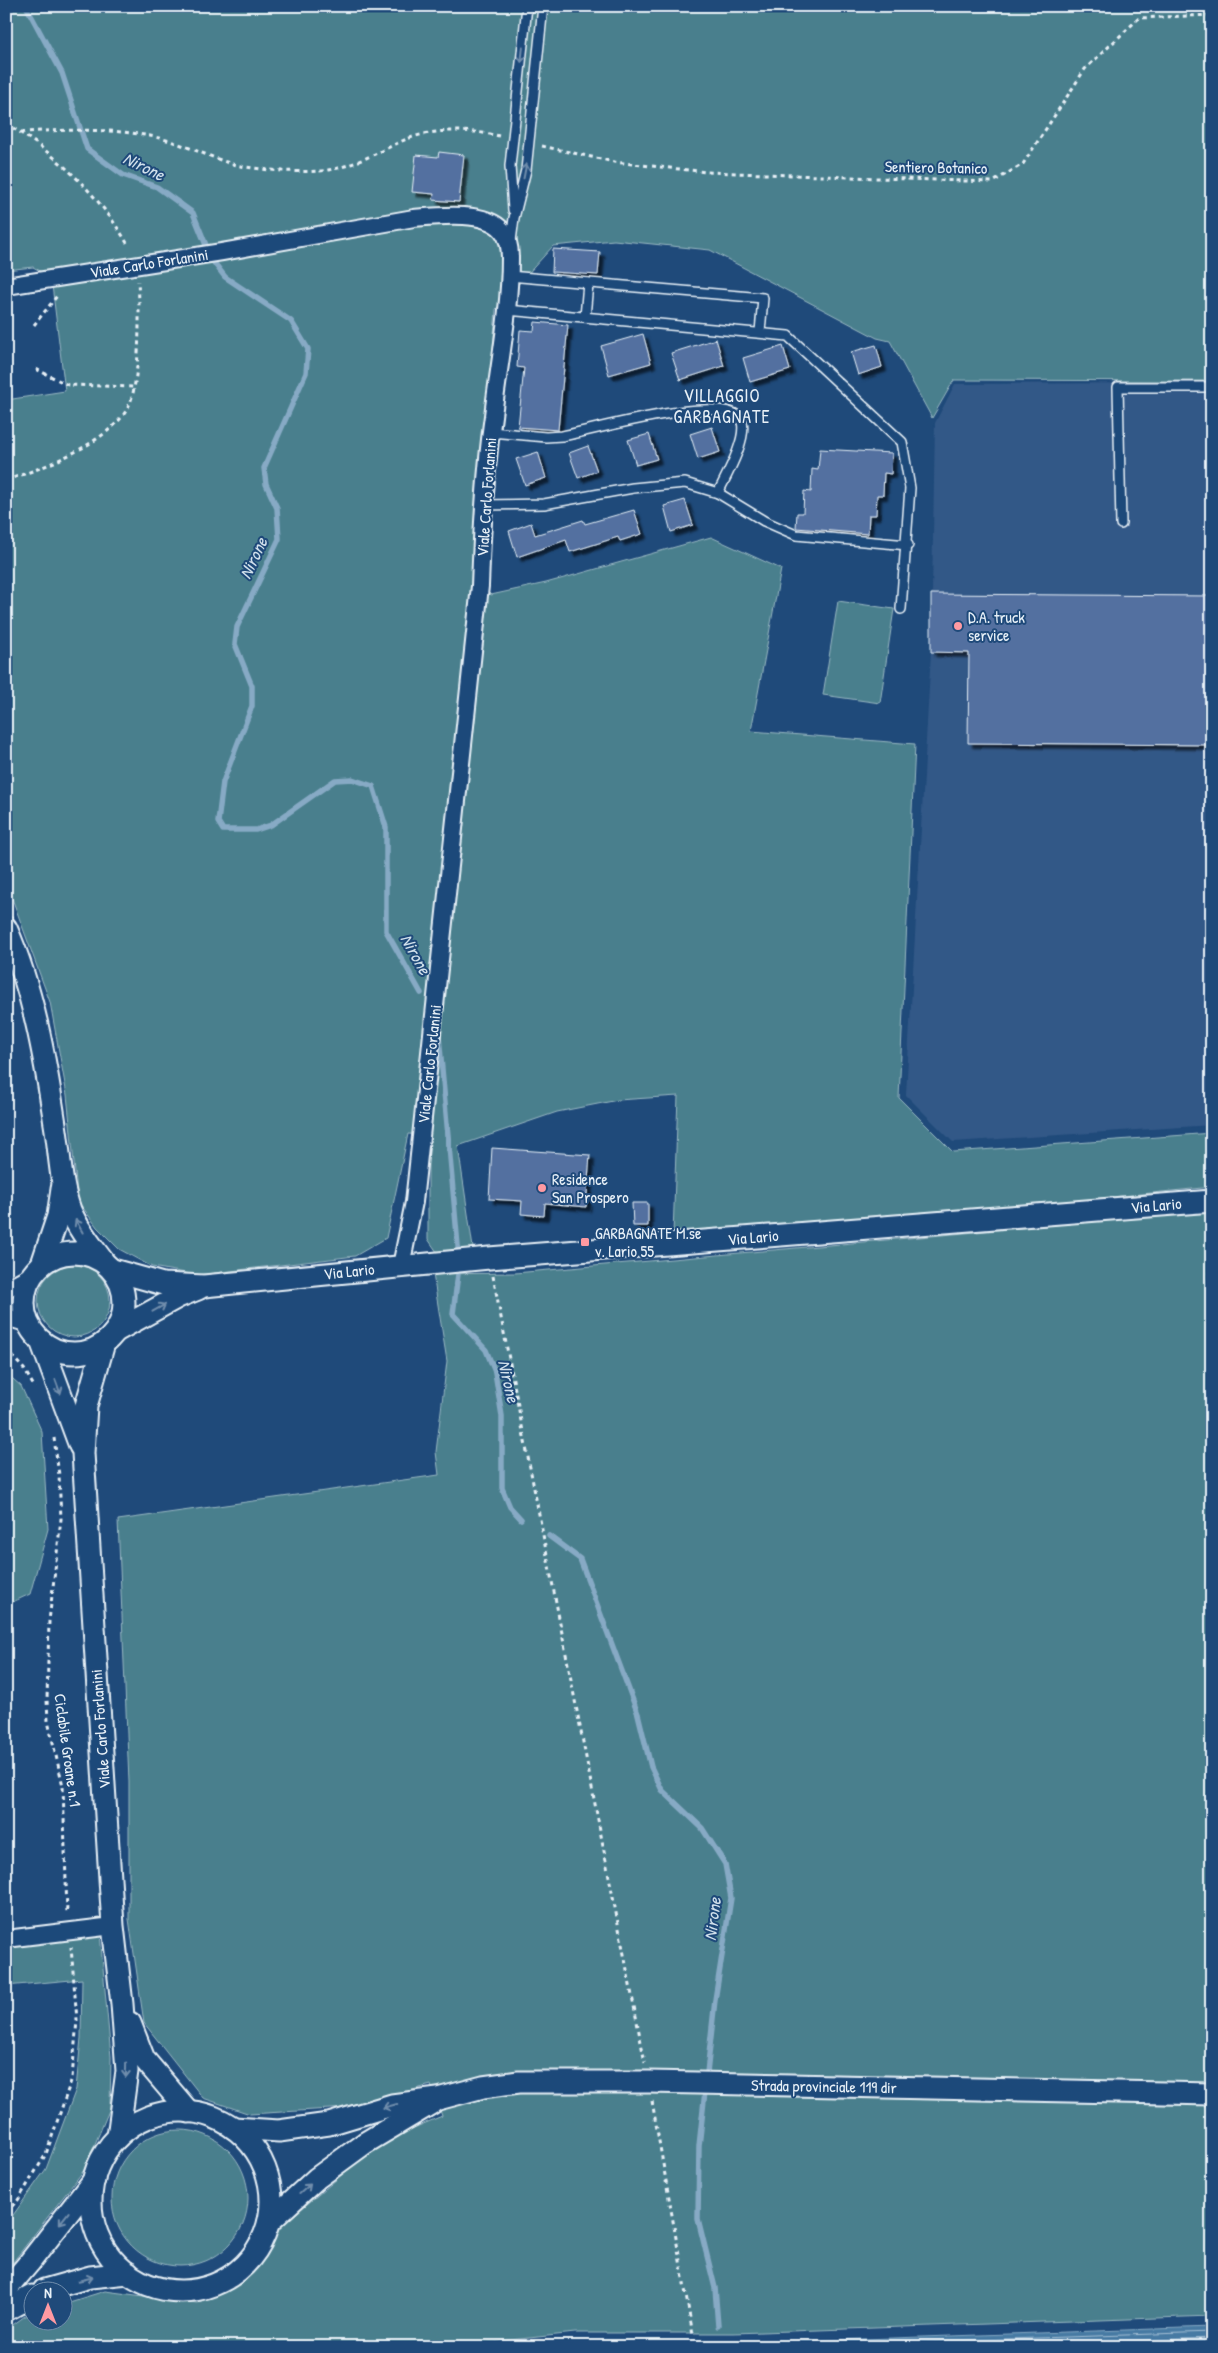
<svg xmlns="http://www.w3.org/2000/svg" width="1218" height="2353" font-family="'Patrick Hand',sans-serif">
	<style>
		.built { fill: #335887 }
		.green { fill: #4a7f8d; stroke: #99b8c2 }
		.water { fill: #467aa3; stroke: #87aac5 }
		.lines { fill: none; stroke-linecap: round; stroke-linejoin: round }
		.shore { stroke: #a7c1d6; stroke-width: 1 }
		.stream { stroke: #87aac5; stroke-width: 5.5 }
		.building { fill: #5370a0; stroke: #e8f1f8; filter: url(#shadow) }
		.service-casing { stroke: #e8f1f8; stroke-width: 12 }
		.minor-casing { stroke: #e8f1f8; stroke-width: 20 }
		.tertiary-casing { stroke: #e8f1f8; stroke-width: 25 }
		.path { stroke: #e8f1f8; stroke-width: 3; stroke-dasharray: 4 4; stroke-linecap: butt }
		.service { stroke: #1f4a7a; stroke-width: 9 }
		.minor { stroke: #1f4a7a; stroke-width: 16 }
		.tertiary { stroke: #1f4a7a; stroke-width: 21 }
		.oneway { stroke: #6f8dac }
		.poi-dot { fill: #ff9aa2; stroke: #1f4a7a; stroke-width: 2 }
		.labels { text-anchor: middle; dominant-baseline: central; stroke-width: 4; stroke-linejoin: round; paint-order: stroke }
		.street-label { font-size: 16px; fill: #e8f1f8; stroke: #1f4a7a }
		.poi-label { font-size: 16px; fill: #e8f1f8; stroke: #1f4a7a; text-anchor: start }
		.water-label { font-size: 18px; font-style: italic; fill: #d0dfeb; stroke: #1f4a7a }
		.neighbourhood-label { font-size: 18px; letter-spacing: 1px; fill: #e8f1f8; stroke: #1f4a7a }
	</style>
	<defs>
		<filter id="shadow"><feDropShadow dx="4.5" dy="4.5" stdDeviation="1" flood-color="#0009"/></filter>
	</defs>
	<rect width="100%" height="100%" fill="#1f4a7a"/>
	<filter id="ink" filterUnits="userSpaceOnUse"><feTurbulence type="fractalNoise" baseFrequency=".02" numOctaves="2"/><feDisplacementMap in="SourceGraphic" scale="10" xChannelSelector="R" yChannelSelector="G"/><feConvolveMatrix kernelMatrix="1 2 1 2 8 2 1 2 1" color-interpolation-filters="sRGB"/></filter>
	<g filter="url(#ink)">
		<polygon class="built" points="1212,383 1212,1125 953,1142 906,1095 931,652 935,423 955,384"/>
		<g class="green">
			<polygon points="6,6 1212,6 1212,381 954,380 932,418 890,341 877,338 710,250 614,240 553,246 496,309 475,579 491,595 546,583 711,537 781,569 751,731 915,744 899,1098 953,1152 1212,1133 1212,1187 850,1223 673,1234 678,1096 618,1100 557,1112 458,1146 473,1248 437,1252 428,1239 428,1135 408,1134 386,1238 355,1256 197,1275 152,1267 119,1249 97,1227 78,1201 67,1095 50,1002 6,882 6,400 65,391 51,277 33,267 6,270"/>
			<polygon points="838,601 894,609 880,703 823,695"/>
			<polygon points="1212,1211 1212,1257 1206,1286 1212,1320 1212,2316 734,2333 575,2333 446,2347 6,2347 6,2330 25,2316 32,2314 32,2320 62,2320 63,2304 105,2291 197,2303 224,2291 258,2266 275,2231 381,2142 442,2116 431,2085 346,2108 250,2114 203,2098 144,2023 129,1919 129,1782 118,1520 439,1475 436,1452 447,1361 433,1274 515,1273"/>
			<circle cx="74" cy="1301" r="36"/>
			<polygon points="6,1373 21,1386 42,1432 48,1529 30,1594 6,1605"/>
			<polygon points="100,1934 111,2057 110,2108 84,2170 6,2271 6,2225 46,2169 76,2089 81,2038 82,1979 6,1986 6,1947"/>
			<circle cx="180" cy="2198" r="68"/>
		</g>
		<polygon class="water" points="1212,2327 1212,2347 631,2347"/>
		<g class="lines">
			<g class="shore">
				<polyline points="777,2347 1212,2332"/>
				<polyline points="959,2347 1212,2338"/>
			</g>
			<g class="stream">
				<polyline points="26,6 62,73 87,149 123,175 157,187 193,213 212,260 225,277 291,321 308,349 306,373 264,468 266,484 277,508 279,539 237,627 235,644 252,686 252,706 223,782 218,822 223,830 256,830 271,825 335,780 352,779 373,786 386,827 386,931 421,993"/>
				<polyline points="438,1025 459,1257"/>
				<polyline points="459,1266 453,1314 486,1350 495,1372 502,1416 502,1488 510,1507 521,1519"/>
				<polyline points="549,1536 580,1559 638,1714 651,1767 662,1790 702,1828 725,1864 731,1898 715,2000 699,2146 698,2219 715,2288 718,2326"/>
			</g>
		</g>
		<g class="building">
			<polygon points="439,152 464,155 459,202 433,200 434,194 412,192 416,155 438,157"/>
			<polygon points="553,249 600,252 598,275 552,272"/>
			<polygon points="535,322 568,325 558,430 518,427 524,368 517,367 520,330 534,331"/>
			<polygon points="643,334 651,363 609,375 601,346"/>
			<polygon points="716,339 724,366 680,380 671,353"/>
			<polygon points="876,345 882,367 858,375 851,352"/>
			<polygon points="783,346 790,370 750,382 743,358"/>
			<polygon points="712,427 720,452 698,459 690,434"/>
			<polygon points="649,434 657,459 636,465 628,440"/>
			<polygon points="588,446 597,471 578,478 569,453"/>
			<polygon points="820,449 892,453 891,474 884,473 883,495 877,495 876,515 869,515 868,534 796,528 797,513 803,513 804,491 811,492 812,469 818,470"/>
			<polygon points="538,452 546,478 525,485 516,459"/>
			<polygon points="685,500 693,525 671,532 664,506"/>
			<polygon points="634,510 642,534 620,541 618,537 570,552 566,540 517,557 509,531 531,523 535,535 583,520 585,524"/>
			<polygon points="931,594 1212,596 1212,745 968,743 969,653 931,652"/>
			<polygon points="492,1148 590,1155 586,1207 545,1203 544,1216 521,1214 522,1201 489,1199"/>
			<polygon points="632,1203 648,1203 648,1226 633,1226"/>
		</g>
		<g class="lines">
			<defs>
				<g id="service">
					<polyline points="513,210 510,166 527,6"/>
					<polyline points="511,241 514,218 526,170 543,6"/>
					<polyline points="509,276 763,298 760,332"/>
					<polyline points="507,310 788,336 902,442 910,488 901,609"/>
					<polyline points="585,317 588,283"/>
					<path d="M491,432L546,437L562,436C588,432 733,389 742,422C747,440 726,476 718,493"/>
					<polyline points="482,505 544,504 633,488 685,483 718,493 764,521 796,535 908,545"/>
					<polyline points="1121,524 1118,387 1212,387"/>
				</g>
				<g id="minor">
					<path d="M6,286L222,252L414,218C437,216 485,210 502,230C508,237 510,249 510,258C510,311 499,364 493,416C485,473 482,529 480,586L414,1202L401,1266"/>
					<polyline points="6,1289 31,1275"/>
					<polyline points="6,1317 29,1324"/>
					<polyline points="6,1939 113,1926"/>
				</g>
				<g id="tertiary">
					<path d="M6,928C33,989 45,1058 55,1124C60,1153 60,1182 70,1210C78,1229 91,1245 103,1261"/>
					<circle cx="74" cy="1303" r="50"/>
					<polyline points="42,1264 58,1216 62,1189"/>
					<polyline points="113,1270 163,1284 204,1286 489,1258 1212,1201"/>
					<polyline points="116,1331 178,1297 198,1289"/>
					<polyline points="41,1341 80,1446"/>
					<polyline points="104,1343 86,1406 83,1453 113,1926 122,2004 127,2071 118,2137"/>
					<polyline points="130,2023 144,2059 189,2112"/>
					<circle cx="181" cy="2201" r="90"/>
					<polyline points="234,2128 279,2131 329,2124 392,2105 438,2099 483,2087 519,2082 649,2082 1212,2094"/>
					<polyline points="269,2222 317,2178 365,2143 432,2103"/>
					<polyline points="6,2290 29,2263 94,2180"/>
					<polyline points="44,2290 90,2277 128,2273"/>
					<polyline points="6,2310 32,2296"/>
				</g>
			</defs>
			<use href="#service" class="service-casing"/>
			<use href="#minor" class="minor-casing"/>
			<use href="#tertiary" class="tertiary-casing"/>
			<g class="path">
				<path d="M6,124C55,152 99,195 127,243"/>
				<path d="M21,132C64,130 108,128 150,136C177,141 200,153 226,162C247,170 305,174 328,170C354,166 378,152 402,141C432,128 468,129 499,136"/>
				<polyline points="542,146 614,162 707,172 993,182 1023,164 1085,69 1139,18 1212,15"/>
				<polyline points="34,325 57,296"/>
				<polyline points="36,369 68,385 134,387"/>
				<path d="M6,480C42,469 116,440 130,403C140,378 140,309 138,281"/>
				<polyline points="493,1276 645,2063"/>
				<polyline points="6,1350 24,1369 35,1388"/>
				<polyline points="54,1438 59,1475 61,1519 49,1621 47,1700 48,1721 63,1786 67,1914"/>
				<polyline points="652,2101 693,2335"/>
				<polyline points="6,2212 18,2200 46,2154 72,2078 77,2020 71,1947"/>
			</g>
			<use href="#service" class="service"/>
			<use href="#minor" class="minor"/>
			<use href="#tertiary" class="tertiary"/>
		</g>
		<defs><path id="oneway-shaft" d="M-6 0H5M1.5-3L5.5 0L1.5 3" fill="none" stroke-width="1.6" stroke-linecap="round" stroke-linejoin="round" transform="scale(1.25)"/></defs>
		<g class="oneway">
			<use href="#oneway-shaft" transform="translate(522 55) rotate(96)"/>
			<use href="#oneway-shaft" transform="translate(525 171) rotate(-79)"/>
			<use href="#oneway-shaft" transform="translate(79 1226) rotate(-119)"/>
			<use href="#oneway-shaft" transform="translate(159 1308) rotate(-29)"/>
			<use href="#oneway-shaft" transform="translate(58 1387) rotate(70)"/>
			<use href="#oneway-shaft" transform="translate(126 2070) rotate(91)"/>
			<use href="#oneway-shaft" transform="translate(390 2106) rotate(165)"/>
			<use href="#oneway-shaft" transform="translate(305 2189) rotate(-42)"/>
			<use href="#oneway-shaft" transform="translate(64 2218) rotate(128)"/>
			<use href="#oneway-shaft" transform="translate(86 2279) rotate(-13)"/>
		</g>
	</g>
	<g class="poi-dot">
		<circle cx="958" cy="626" r="5"/>
		<circle cx="542" cy="1188" r="5"/>
		<rect x="580" y="1237" width="10" height="10" rx="2.5"/>
	</g>
	<g class="labels">
		<g class="street-label">
			<text transform="translate(936 167) rotate(1)">Sentiero Botanico</text>
			<text transform="translate(149 263) rotate(-9)">Viale Carlo Forlanini</text>
			<text transform="translate(486 497) rotate(-86)">Viale Carlo Forlanini</text>
			<text transform="translate(429 1064) rotate(-84)">Viale Carlo Forlanini</text>
			<text transform="translate(1156 1205) rotate(-5)">Via Lario</text>
			<text transform="translate(753 1237) rotate(-5)">Via Lario</text>
			<text transform="translate(349 1271) rotate(-6)">Via Lario</text>
			<text transform="translate(100 1729) rotate(-94)">Viale Carlo Forlanini</text>
			<text transform="translate(68 1750) rotate(82)">Ciclabile Groane n.1</text>
			<text transform="translate(824 2086) rotate(1)">Strada provinciale 119 dir</text>
		</g>
		<g class="poi-label">
			<text x="968" y="617">D.A. truck<tspan x="968" dy="18">service</tspan></text>
			<text x="552" y="1179">Residence<tspan x="552" dy="18">San Prospero</tspan></text>
			<text x="595" y="1233">GARBAGNATE M.se<tspan x="595" dy="18">v. Lario 55</tspan></text>
		</g>
		<g class="water-label">
			<text transform="translate(144 166) rotate(26)">Nirone</text>
			<text transform="translate(253 558) rotate(-65)">Nirone</text>
			<text transform="translate(416 954) rotate(61)">Nirone</text>
			<text transform="translate(509 1381) rotate(77)">Nirone</text>
			<text transform="translate(712 1919) rotate(-83)">Nirone</text>
		</g>
		<g class="neighbourhood-label">
			<text x="722" y="395">VILLAGGIO<tspan x="722" dy="21">GARBAGNATE</tspan></text>
		</g>
	</g>
	<rect width="1218" height="2353" fill="none" stroke="#1f4a7a" stroke-width="25"/>
	<rect x="12" y="12" width="1193" height="2328" fill="none" stroke="#e8f1f8" stroke-width="2" filter="url(#ink)"/>
	<g transform="translate(48 2306)"><circle r="24" fill="#1f4a7a" stroke="#6f8dac"/>
	<path d="M0-4L9 19L0 12L-9 19Z" fill="#ff9aa2"/>
	<text y="-8" font-size="14" font-weight="bold" text-anchor="middle" fill="#e8f1f8">N</text>
	</g>
</svg>
